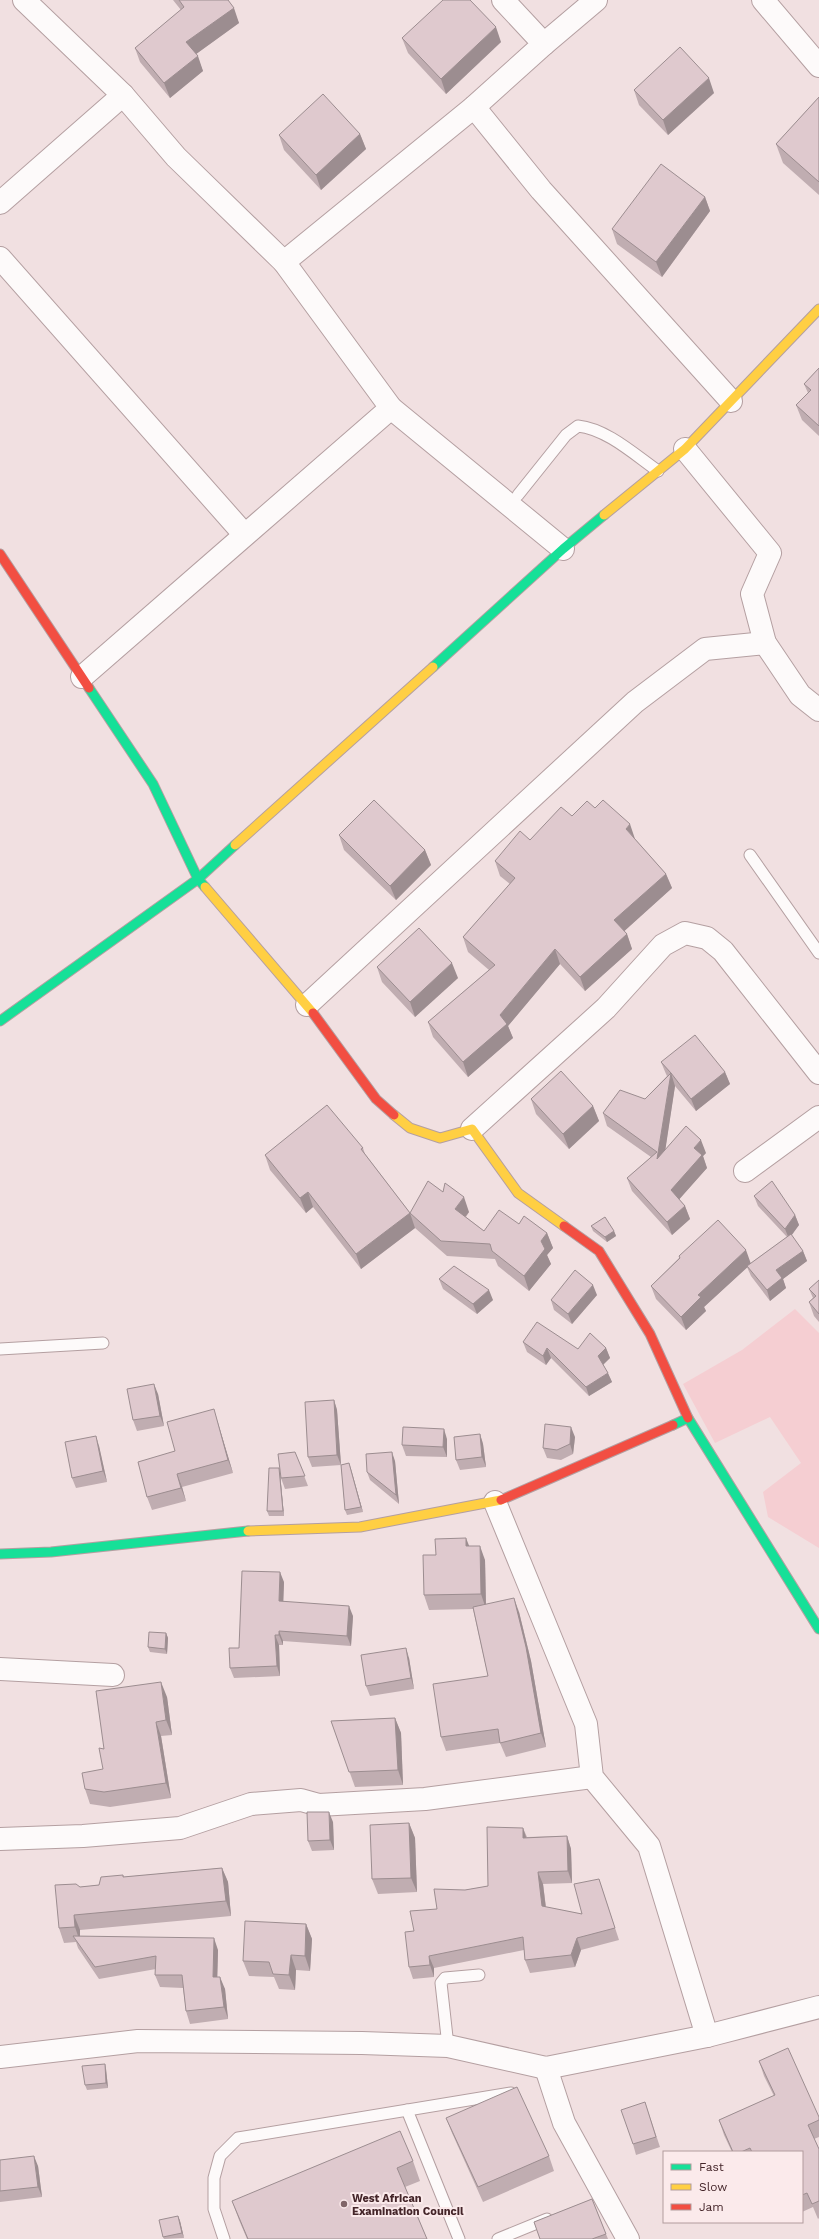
<svg xmlns="http://www.w3.org/2000/svg" width="819" height="2239" font-family="'Work Sans',sans-serif">
	<style>
		.green { fill: #f5ced2 }
		.lines { fill: none; stroke-linecap: round; stroke-linejoin: round }
		.lane-casing { stroke: #b49fa1; stroke-width: 13 }
		.street-casing { stroke: #b49fa1; stroke-width: 24 }
		.fast-casing { stroke: #b49fa1; stroke-width: 11 }
		.slow-casing { stroke: #b49fa1; stroke-width: 11 }
		.jam-casing { stroke: #b49fa1; stroke-width: 11 }
		.lane { stroke: #fdfafa; stroke-width: 11 }
		.street { stroke: #fdfafa; stroke-width: 22 }
		.fast { stroke: #16e098; stroke-width: 9 }
		.slow { stroke: #ffcf43; stroke-width: 9 }
		.jam { stroke: #f24e42; stroke-width: 9 }
		.wall { fill: #c0adb1 }
		.shaded-wall { fill: #9c8d90 }
		.building { fill: #dfc9ce; stroke: #9c8d90 }
		.poi-dot { fill: #816669; stroke: #fbeaeb; stroke-width: 1.5 }
		.labels { text-anchor: middle; dominant-baseline: central; stroke-width: 4; stroke-linejoin: round; paint-order: stroke }
		.poi-label { font-size: 11px; font-weight: bold; fill: #442529; stroke: #fbeaeb; text-anchor: start }
	</style>
	<rect width="100%" height="100%" fill="#f1e0e1"/>
	<polygon class="green" points="795,1309 819,1333 819,1548 768,1517 763,1492 801,1463 770,1417 715,1443 683,1384 742,1350"/>
	<g class="lines">
		<defs>
			<g id="lane">
				<path d="M518,495L566,435L578,426C607,429 635,455 658,471"/>
				<polyline points="750,855 819,953"/>
				<polyline points="0,1349 103,1343"/>
				<polyline points="448,2046 441,1983 445,1978 479,1975"/>
				<polyline points="407,2110 459,2239"/>
				<polyline points="224,2239 214,2209 214,2178 220,2156 238,2138 511,2093"/>
				<polyline points="498,2239 547,2219"/>
			</g>
			<g id="street">
				<polyline points="24,0 123,95 176,157 284,262 391,408 563,549"/>
				<polyline points="763,0 819,66"/>
				<polyline points="544,44 596,0"/>
				<polyline points="474,107 541,190 731,401"/>
				<polyline points="0,203 123,95"/>
				<polyline points="0,258 244,534"/>
				<polyline points="284,262 474,107 544,44 503,0"/>
				<polyline points="685,449 770,553 752,594 765,643 800,695 819,710"/>
				<polyline points="82,677 391,408"/>
				<polyline points="307,1005 635,702 705,649 765,643"/>
				<polyline points="472,1129 606,1008 663,945 685,933 707,938 723,951 819,1073"/>
				<polyline points="745,1171 819,1117"/>
				<polyline points="495,1502 586,1724 592,1777 649,1846 707,2036"/>
				<polyline points="0,1669 113,1675"/>
				<polyline points="0,1839 83,1836 180,1828 251,1804 301,1800 319,1805 425,1799 592,1777"/>
				<polyline points="0,2057 138,2041 362,2043 448,2046 546,2068 707,2036 819,2007"/>
				<polyline points="546,2068 564,2123 628,2239"/>
			</g>
			<g id="fast">
				<polyline points="433,667 563,549 604,515"/>
				<polyline points="89,688 153,784 198,879 205,887"/>
				<polyline points="0,1021 198,879 235,845"/>
				<polyline points="673,1425 688,1418 819,1629"/>
				<polyline points="0,1554 51,1552 248,1531"/>
			</g>
			<g id="slow">
				<polyline points="604,515 685,449 819,309"/>
				<polyline points="235,845 433,667"/>
				<polyline points="205,887 313,1013"/>
				<polyline points="394,1115 410,1128 440,1138 472,1129 518,1193 564,1226"/>
				<polyline points="248,1531 360,1527 501,1500"/>
			</g>
			<g id="jam">
				<polyline points="0,554 89,688"/>
				<polyline points="313,1013 376,1099 394,1115"/>
				<polyline points="564,1226 599,1251 650,1334 688,1418"/>
				<polyline points="501,1500 673,1425"/>
			</g>
		</defs>
		<use href="#lane" class="lane-casing"/>
		<use href="#street" class="street-casing"/>
		<use href="#fast" class="fast-casing"/>
		<use href="#slow" class="slow-casing"/>
		<use href="#jam" class="jam-casing"/>
		<use href="#lane" class="lane"/>
		<use href="#street" class="street"/>
		<use href="#fast" class="fast"/>
		<use href="#slow" class="slow"/>
		<use href="#jam" class="jam"/>
	</g>
	<g class="wall">
		<polygon points="173,0 228,0 239,23 196,54 203,71 170,98 140,62 135,48 181,10"/>
		<polygon points="402,38 501,42 446,94 408,53"/>
		<polygon points="634,90 714,93 668,135 639,105"/>
		<polygon points="819,97 819,195 783,163 776,144"/>
		<polygon points="360,134 366,149 321,190 284,150 279,135"/>
		<polygon points="705,197 710,211 662,277 617,244 612,229"/>
		<polygon points="819,368 819,436 802,420 796,405 808,393 804,384"/>
		<polygon points="595,808 635,839 666,874 672,888 624,931 627,934 632,949 585,991 560,964 508,1026 513,1038 468,1077 433,1037 428,1022 489,970 468,952 463,937 510,884 500,876 495,861 530,840 572,816"/>
		<polygon points="339,835 425,850 431,865 396,900 344,850"/>
		<polygon points="377,967 458,978 415,1017 382,982"/>
		<polygon points="661,1062 725,1072 730,1084 696,1111 675,1086 665,1150 706,1153 703,1156 707,1168 679,1199 685,1206 690,1219 672,1235 632,1191 627,1178 651,1157 607,1126 603,1113 645,1099 667,1076 666,1074"/>
		<polygon points="531,1099 593,1106 599,1121 569,1149 536,1114"/>
		<polygon points="363,1148 365,1154 410,1213 469,1212 466,1217 484,1231 519,1224 547,1233 553,1248 547,1255 551,1264 529,1291 498,1266 495,1259 447,1256 415,1228 361,1269 313,1207 306,1213 270,1170 265,1155"/>
		<polygon points="754,1196 795,1215 799,1225 791,1235 803,1251 807,1261 783,1279 786,1288 770,1301 751,1276 747,1267 704,1307 706,1311 686,1330 656,1299 651,1286 679,1258 679,1256 751,1263 787,1237 758,1206"/>
		<polygon points="591,1226 614,1231 616,1236 607,1242 593,1231"/>
		<polygon points="439,1279 493,1300 477,1314 443,1289"/>
		<polygon points="819,1280 819,1322 814,1316 809,1302 813,1298 809,1289"/>
		<polygon points="597,1295 572,1324 554,1310 551,1300"/>
		<polygon points="523,1342 578,1349 606,1348 610,1358 603,1364 612,1382 589,1396 551,1358 546,1365 527,1352"/>
		<polygon points="158,1394 164,1426 137,1431 133,1420"/>
		<polygon points="334,1400 337,1410 341,1465 349,1463 363,1512 347,1515 345,1510 341,1465 312,1467 308,1457"/>
		<polygon points="218,1423 233,1473 182,1487 186,1501 152,1510 147,1497 175,1451"/>
		<polygon points="480,1434 483,1444 486,1467 460,1470 456,1460"/>
		<polygon points="575,1437 573,1454 561,1460 547,1458 543,1448"/>
		<polygon points="447,1439 447,1457 406,1456 402,1445"/>
		<polygon points="99,1446 107,1482 76,1488 72,1478"/>
		<polygon points="295,1452 308,1486 285,1489 281,1478"/>
		<polygon points="395,1461 399,1504 370,1480 367,1472"/>
		<polygon points="279,1468 280,1473 284,1516 269,1516 267,1511"/>
		<polygon points="469,1546 485,1560 486,1604 519,1612 531,1661 546,1747 506,1757 500,1743 446,1751 441,1737 488,1676 473,1609 429,1610 424,1595 436,1555"/>
		<polygon points="284,1582 283,1601 353,1616 351,1646 283,1641 283,1645 279,1645 280,1676 234,1678 230,1668 239,1648"/>
		<polygon points="166,1633 168,1638 167,1654 150,1652 148,1647"/>
		<polygon points="409,1658 414,1689 370,1696 366,1686"/>
		<polygon points="167,1697 172,1735 161,1736 171,1798 110,1807 90,1804 85,1789 103,1769 104,1749"/>
		<polygon points="395,1718 401,1733 403,1785 355,1787 331,1721"/>
		<polygon points="333,1822 334,1850 312,1851 308,1841"/>
		<polygon points="409,1823 415,1838 417,1892 378,1894 372,1879"/>
		<polygon points="523,1828 527,1837 567,1836 571,1849 572,1883 543,1884 546,1907 582,1914 599,1879 619,1940 581,1950 575,1967 530,1973 525,1960 524,1950 434,1968 434,1977 413,1979 409,1967 414,1931 437,1909 465,1890 488,1886"/>
		<polygon points="222,1868 228,1882 231,1916 80,1930 80,1936 218,1950 217,1977 225,1989 228,2019 190,2024 186,2011 183,1988 160,1987 155,1975 156,1969 99,1979 78,1948 76,1942 64,1943 59,1928 80,1887 99,1885 123,1875 124,1877"/>
		<polygon points="306,1924 312,1939 310,1971 296,1970 295,1990 279,1989 274,1977 249,1976 243,1961"/>
		<polygon points="759,2061 819,2117 819,2137 814,2139 819,2149 819,2218 818,2219 813,2207 802,2212 802,2152 732,2152 724,2135 719,2120 774,2096 764,2076"/>
		<polygon points="105,2064 106,2069 108,2088 87,2090 85,2085"/>
		<polygon points="645,2102 660,2147 636,2155 633,2144"/>
		<polygon points="446,2118 549,2156 554,2171 483,2202 452,2133"/>
		<polygon points="0,2160 38,2166 42,2197 0,2202"/>
		<polygon points="413,2161 420,2181 405,2187 427,2239 247,2239 239,2220 232,2201"/>
		<polygon points="592,2199 608,2239 540,2239 534,2222"/>
		<polygon points="178,2216 180,2221 184,2238 164,2239 163,2237"/>
	</g>
	<g class="shaded-wall">
		<polygon points="234,8 239,23 192,57 186,42"/>
		<polygon points="496,27 501,42 446,94 441,79"/>
		<polygon points="198,56 203,71 170,98 164,83"/>
		<polygon points="709,78 714,93 668,135 663,120"/>
		<polygon points="360,134 366,149 321,190 316,175"/>
		<polygon points="705,197 710,211 662,277 656,262"/>
		<polygon points="630,824 635,839 626,829"/>
		<polygon points="425,850 431,865 396,900 390,886"/>
		<polygon points="666,874 672,888 620,935 614,920"/>
		<polygon points="627,934 632,949 585,991 580,977"/>
		<polygon points="555,949 560,964 508,1026 513,1038 468,1077 463,1062 500,1015"/>
		<polygon points="452,963 458,978 415,1017 410,1002"/>
		<polygon points="725,1072 730,1084 696,1111 691,1099"/>
		<polygon points="671,1073 675,1086 662,1172 657,1159"/>
		<polygon points="593,1106 599,1121 569,1149 563,1134"/>
		<polygon points="701,1140 706,1153 703,1156 707,1168 676,1203 671,1190 694,1148"/>
		<polygon points="308,1192 313,1207 306,1213 300,1198"/>
		<polygon points="464,1197 469,1212 460,1223 455,1209"/>
		<polygon points="685,1206 690,1219 672,1235 667,1222"/>
		<polygon points="410,1213 415,1228 361,1269 356,1254"/>
		<polygon points="795,1215 799,1225 789,1239 785,1229"/>
		<polygon points="614,1231 616,1236 607,1242 605,1237"/>
		<polygon points="547,1233 553,1248 547,1255 551,1264 529,1291 524,1276 541,1241"/>
		<polygon points="746,1250 751,1264 704,1307 706,1311 686,1330 681,1317 698,1295"/>
		<polygon points="803,1251 807,1261 783,1279 786,1288 770,1301 767,1290 776,1270"/>
		<polygon points="593,1285 597,1295 572,1324 568,1314"/>
		<polygon points="489,1290 493,1300 477,1314 473,1304"/>
		<polygon points="547,1348 551,1358 546,1365 543,1356"/>
		<polygon points="606,1348 610,1358 602,1366 598,1356"/>
		<polygon points="608,1373 612,1382 589,1396 586,1387"/>
		<polygon points="154,1384 158,1394 164,1426 160,1416"/>
		<polygon points="334,1400 337,1410 341,1465 337,1455"/>
		<polygon points="214,1409 218,1423 233,1473 228,1460"/>
		<polygon points="571,1427 575,1437 573,1454 570,1444"/>
		<polygon points="444,1429 447,1439 447,1457 443,1447"/>
		<polygon points="480,1434 483,1444 486,1467 482,1457"/>
		<polygon points="96,1436 99,1446 107,1482 103,1471"/>
		<polygon points="392,1452 395,1461 399,1504 396,1495"/>
		<polygon points="349,1463 351,1469 363,1512 361,1507"/>
		<polygon points="279,1468 280,1473 284,1516 283,1511"/>
		<polygon points="177,1474 182,1487 186,1501 181,1488"/>
		<polygon points="466,1538 472,1553 466,1546"/>
		<polygon points="480,1546 485,1560 486,1609 481,1594"/>
		<polygon points="280,1572 284,1582 283,1611 279,1601"/>
		<polygon points="514,1598 519,1612 531,1661 546,1747 541,1733"/>
		<polygon points="349,1606 353,1616 351,1646 347,1636"/>
		<polygon points="279,1631 283,1641 283,1645 279,1635"/>
		<polygon points="166,1633 168,1638 167,1654 165,1649"/>
		<polygon points="275,1635 279,1645 280,1676 277,1666"/>
		<polygon points="406,1648 409,1658 414,1689 411,1678"/>
		<polygon points="161,1682 167,1697 172,1735 166,1720"/>
		<polygon points="395,1718 401,1733 403,1785 398,1770"/>
		<polygon points="156,1722 161,1736 171,1798 166,1783"/>
		<polygon points="329,1812 333,1822 334,1850 330,1840"/>
		<polygon points="409,1823 415,1838 417,1892 411,1878"/>
		<polygon points="523,1828 527,1840 523,1838"/>
		<polygon points="567,1836 571,1849 572,1883 568,1871"/>
		<polygon points="222,1868 228,1882 231,1916 226,1901"/>
		<polygon points="538,1872 543,1884 547,1918 542,1906"/>
		<polygon points="74,1915 80,1930 80,1942 75,1927"/>
		<polygon points="306,1924 312,1939 310,1971 305,1956"/>
		<polygon points="214,1938 218,1950 217,1990 213,1977"/>
		<polygon points="577,1938 581,1950 575,1967 571,1955"/>
		<polygon points="291,1955 296,1970 295,1990 289,1975"/>
		<polygon points="429,1956 434,1968 434,1977 430,1965"/>
		<polygon points="220,1977 225,1989 228,2019 224,2007"/>
		<polygon points="105,2064 106,2069 108,2088 106,2083"/>
		<polygon points="34,2156 38,2166 42,2197 38,2187"/>
		<polygon points="178,2216 180,2221 184,2238 182,2233"/>
	</g>
	<g class="building">
		<polygon points="179,0 228,0 234,8 186,42 198,56 164,83 135,48 184,7"/>
		<polygon points="443,0 470,0 496,27 441,79 402,38"/>
		<polygon points="680,47 709,78 663,120 634,90"/>
		<polygon points="323,94 360,134 316,175 279,135"/>
		<polygon points="819,97 819,182 776,144"/>
		<polygon points="661,164 705,197 656,262 612,229"/>
		<polygon points="819,368 819,426 796,405 811,390 804,384"/>
		<polygon points="374,800 425,850 390,886 339,835"/>
		<polygon points="603,800 630,824 626,829 666,874 614,920 627,934 580,977 555,949 500,1015 507,1024 463,1062 428,1022 495,965 463,937 515,878 495,861 520,831 530,840 561,807 572,816 587,801 595,808"/>
		<polygon points="419,928 452,963 410,1002 377,967"/>
		<polygon points="695,1035 725,1072 691,1099 671,1073 657,1159 686,1126 701,1140 694,1148 702,1155 671,1190 685,1206 667,1222 627,1178 657,1152 603,1113 620,1090 645,1099 671,1073 661,1062"/>
		<polygon points="561,1071 593,1106 563,1134 531,1099"/>
		<polygon points="327,1105 363,1148 361,1149 410,1213 356,1254 308,1192 300,1198 265,1155"/>
		<polygon points="428,1181 443,1192 445,1183 464,1197 455,1209 484,1231 499,1210 519,1224 524,1216 547,1233 541,1241 545,1249 524,1276 492,1251 490,1244 441,1241 410,1213"/>
		<polygon points="772,1181 795,1215 785,1229 754,1196"/>
		<polygon points="605,1217 614,1231 605,1237 591,1226"/>
		<polygon points="718,1220 746,1250 698,1295 701,1297 681,1317 651,1286 680,1258 679,1256"/>
		<polygon points="791,1234 803,1251 776,1270 782,1278 767,1290 747,1266"/>
		<polygon points="454,1266 489,1290 473,1304 439,1279"/>
		<polygon points="575,1270 593,1285 568,1314 551,1300"/>
		<polygon points="819,1280 819,1314 809,1302 816,1296 809,1289"/>
		<polygon points="537,1322 578,1349 590,1333 606,1348 598,1356 608,1373 586,1387 547,1348 543,1356 523,1342"/>
		<polygon points="154,1384 160,1416 133,1420 127,1389"/>
		<polygon points="334,1400 337,1455 308,1457 305,1402"/>
		<polygon points="214,1409 228,1460 177,1474 181,1488 147,1497 138,1462 175,1451 167,1422"/>
		<polygon points="545,1424 571,1427 570,1444 557,1450 543,1448"/>
		<polygon points="403,1427 444,1429 443,1447 402,1445"/>
		<polygon points="480,1434 482,1457 456,1460 454,1437"/>
		<polygon points="96,1436 103,1471 72,1478 65,1442"/>
		<polygon points="295,1452 305,1476 281,1478 278,1454"/>
		<polygon points="392,1452 396,1495 367,1472 366,1454"/>
		<polygon points="349,1463 361,1507 345,1510 341,1465"/>
		<polygon points="269,1468 279,1468 283,1511 267,1511"/>
		<polygon points="466,1538 466,1546 480,1546 481,1594 424,1595 423,1555 436,1555 435,1539"/>
		<polygon points="242,1571 280,1572 279,1601 349,1606 347,1636 279,1631 279,1635 275,1635 277,1666 230,1668 229,1648 239,1648"/>
		<polygon points="514,1598 526,1647 541,1733 500,1743 498,1729 441,1737 433,1684 488,1676 473,1607"/>
		<polygon points="149,1632 166,1633 165,1649 148,1647"/>
		<polygon points="406,1648 411,1678 366,1686 361,1655"/>
		<polygon points="161,1682 166,1720 156,1722 166,1783 104,1792 85,1789 82,1773 103,1769 99,1748 104,1749 96,1691"/>
		<polygon points="395,1718 398,1770 349,1772 331,1721"/>
		<polygon points="307,1812 329,1812 330,1840 308,1841"/>
		<polygon points="409,1823 411,1878 372,1879 370,1825"/>
		<polygon points="487,1827 523,1828 523,1838 567,1836 568,1871 538,1872 542,1906 582,1914 574,1884 599,1879 615,1928 577,1938 571,1955 525,1960 523,1937 429,1956 430,1965 409,1967 405,1932 414,1931 410,1911 437,1909 434,1889 465,1890 488,1886"/>
		<polygon points="222,1868 226,1901 74,1915 75,1927 59,1928 55,1885 76,1884 80,1887 99,1885 101,1877 123,1875 123,1877"/>
		<polygon points="245,1921 306,1924 305,1956 291,1955 289,1975 273,1974 269,1962 243,1961"/>
		<polygon points="73,1936 214,1938 213,1977 220,1977 224,2007 186,2011 182,1975 155,1975 156,1956 95,1967"/>
		<polygon points="788,2048 819,2117 819,2120 808,2125 819,2149 819,2201 812,2204 807,2193 802,2195 802,2152 752,2152 750,2148 741,2152 733,2152 719,2120 775,2095 759,2061"/>
		<polygon points="105,2064 106,2083 85,2085 82,2066"/>
		<polygon points="517,2087 549,2156 478,2187 446,2118"/>
		<polygon points="645,2102 656,2137 633,2144 621,2110"/>
		<polygon points="400,2131 413,2161 397,2168 427,2239 248,2239 232,2201"/>
		<polygon points="34,2156 38,2187 0,2191 0,2160"/>
		<polygon points="592,2199 606,2234 592,2239 540,2239 534,2222"/>
		<polygon points="178,2216 182,2233 163,2237 159,2220"/>
	</g>
	<circle class="poi-dot" cx="344" cy="2204" r="4"/>
	<g class="labels">
		<g class="poi-label">
			<text x="352" y="2198">West African<tspan x="352" dy="13">Examination Council</tspan></text>
		</g>
	</g>
	<rect x="663" y="2151" width="140" height="72" fill="#fbeaeb" stroke="#b29b9d"/>
	<rect x="671" y="2164" width="20" height="6" fill="#16e098" stroke="#b29b9d"/>
	<text x="699" y="2171" font-size="12" fill="#442529">Fast</text>
	<rect x="671" y="2184" width="20" height="6" fill="#ffcf43" stroke="#b29b9d"/>
	<text x="699" y="2191" font-size="12" fill="#442529">Slow</text>
	<rect x="671" y="2204" width="20" height="6" fill="#f24e42" stroke="#b29b9d"/>
	<text x="699" y="2211" font-size="12" fill="#442529">Jam</text>
</svg>
